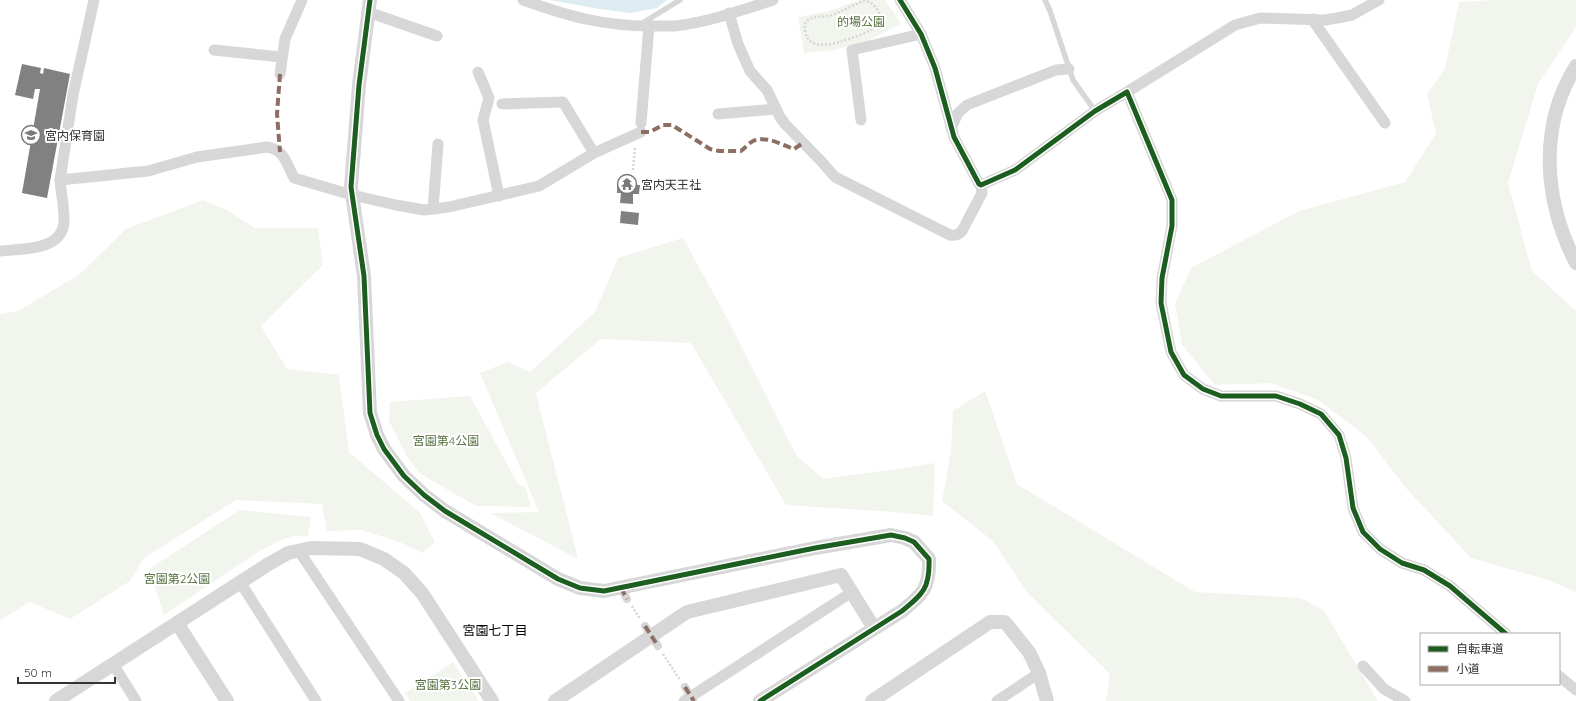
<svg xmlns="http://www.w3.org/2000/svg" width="1576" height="701" font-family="Quicksand,'Noto Sans JP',sans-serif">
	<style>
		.green { fill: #f1f5ed }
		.water { fill: #ddebf3 }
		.building { fill: #818181 }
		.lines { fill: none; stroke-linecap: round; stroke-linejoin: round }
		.path { stroke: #d6d6d6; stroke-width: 2.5; stroke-dasharray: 2 2; stroke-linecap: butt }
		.service { stroke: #d7d7d7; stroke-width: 5.5 }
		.pedestrian { stroke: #d7d7d7; stroke-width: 8 }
		.minor { stroke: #d7d7d7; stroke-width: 11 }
		.tertiary { stroke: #d7d7d7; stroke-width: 14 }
		.quiet { stroke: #8d6e63; stroke-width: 4; stroke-dasharray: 8 4; stroke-linecap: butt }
		.cycleway-casing { stroke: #fff; stroke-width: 8 }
		.cycleway { stroke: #1b5e20; stroke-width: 5 }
		.labels { text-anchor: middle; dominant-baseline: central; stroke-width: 4; stroke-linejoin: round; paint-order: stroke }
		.park-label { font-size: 12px; fill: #56703f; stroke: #fff }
		.poi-label { font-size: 12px; fill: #333; stroke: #fff; text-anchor: start }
		.neighbourhood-label { font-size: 13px; fill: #000; stroke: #fff }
	</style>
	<rect width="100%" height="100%" fill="#fff"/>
	<g class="green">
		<polygon points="859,0 885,0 901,24 867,41 834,50 804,53 798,17 829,11"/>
		<polygon points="1496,0 1576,0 1576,27 1538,84 1508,183 1532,271 1576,311 1576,592 1548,580 1471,558 1406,488 1367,437 1318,400 1271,383 1215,385 1182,345 1175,304 1191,268 1299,211 1405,182 1436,134 1427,94 1445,68 1459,2"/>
		<polygon points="203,200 227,210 255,228 318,228 323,265 261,326 287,369 339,375 349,452 420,513 435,542 423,553 402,543 362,530 327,531 322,504 236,500 144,558 130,581 70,619 30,602 0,620 0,314 18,311 80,274 126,229"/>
		<polygon points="683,238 727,318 796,455 823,479 897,469 935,463 933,516 895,512 786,505 691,343 601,339 536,393 578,559 490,513 539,512 480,373 508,362 530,372 595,312 618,258"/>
		<polygon points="985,391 1017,484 1195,592 1301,598 1324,611 1378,701 1106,701 1110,674 1027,592 993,541 942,501 951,451 953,411"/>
		<polygon points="470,396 518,484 526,488 531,507 476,506 419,473 405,453 389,421 390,402"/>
		<polygon points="240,510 311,517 308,536 293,536 279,541 261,550 164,615 149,569"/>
		<polygon points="453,662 479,701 410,701 405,693"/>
	</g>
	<polygon class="water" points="549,0 667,0 657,8 630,13 600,9"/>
	<g class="building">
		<polygon points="22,64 41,68 40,73 43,74 44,68 70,74 47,198 22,193 40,89 35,89 33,99 15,95"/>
		<polygon points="617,184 640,185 639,194 633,194 633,204 620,203 621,193 617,193"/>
		<polygon points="621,211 639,213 638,225 620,223"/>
	</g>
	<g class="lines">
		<g class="path">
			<path d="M863,1C869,1 873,4 876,8C892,27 855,37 843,41C830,45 808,50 805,31C804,27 804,23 808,20C814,16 822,17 829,16C841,12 852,6 863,1Z"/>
			<polyline points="633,170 635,147"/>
			<polyline points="632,606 640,619"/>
			<polyline points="663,654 680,680"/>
		</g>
		<g class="service">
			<polyline points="1045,0 1050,11 1073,80 1095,111"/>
			<polyline points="641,24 680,0"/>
		</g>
		<g class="pedestrian">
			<polyline points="621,588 627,599"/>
			<polyline points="645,626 658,646"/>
			<polyline points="685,687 693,700"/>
		</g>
		<g class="minor">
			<path d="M94,0L73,95L60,180L148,171L197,157L267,147C285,150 286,163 294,178L352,195L396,205L424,210L449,207L539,186L594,153L641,132"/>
			<path d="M523,0C568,16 602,26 651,26C659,26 667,26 675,26C709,22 742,10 773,0"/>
			<polyline points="900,0 921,34 935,68 954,137 979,184 981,185 1015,170 1095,111 1127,92 1172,200 1172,226 1162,278 1161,303 1171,352 1184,375 1203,389 1221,396 1276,396 1300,404 1321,414 1339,435 1346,458 1353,508 1363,532 1380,549 1402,563 1424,570 1450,586 1506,634"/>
			<polyline points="368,12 437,36"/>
			<path d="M729,13L738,44L750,71L767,90L780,117L785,124L821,161L835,177L950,235C955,236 958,235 962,231L982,193L981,185"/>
			<polyline points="1312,19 1385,123"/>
			<polyline points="214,50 281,57"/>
			<polyline points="478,72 489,98 483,120 499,196"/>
			<polyline points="280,74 285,39 302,0"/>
			<polyline points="1127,92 1235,25 1260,18 1325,20 1337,18 1352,15 1379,0"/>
			<polyline points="502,104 563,102 594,153"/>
			<polyline points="718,114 776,109"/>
			<polyline points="861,120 852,50 921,34"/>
			<polyline points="641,123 649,26"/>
			<polyline points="951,128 958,113 967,105 1056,70 1069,69"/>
			<polyline points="433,209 438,144"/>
			<path d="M0,251C22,249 66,251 64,218C64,205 61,193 60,180"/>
			<polyline points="299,551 399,701"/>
			<polyline points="240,582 316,701"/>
			<polyline points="113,664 136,701"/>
			<polyline points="1363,666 1384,689 1405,701"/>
			<polyline points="1559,676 1576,690"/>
			<polyline points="684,701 852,592"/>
			<polyline points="997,701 1039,673"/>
		</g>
		<g class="tertiary">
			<path d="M370,0L359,85L351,187L364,276L370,413L377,435L384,449L404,476L424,495L445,511L558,579L580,588L604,591L815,548L891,535L905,538L914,542L929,559C930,588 923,594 902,611L760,701"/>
			<path d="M1576,66C1538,127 1544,201 1576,263"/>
			<polyline points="177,623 227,701"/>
			<polyline points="56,701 267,565 288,553 311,548 360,549 384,559 404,573 422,593 492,701"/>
			<polyline points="555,701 687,612 841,575 874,628"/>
			<polyline points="872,701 990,622 1005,622 1029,652 1039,673 1047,701"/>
		</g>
		<g class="quiet">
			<polyline points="280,74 277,114 280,152"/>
			<path d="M641,132H650L663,125H672L710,149L719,151H741C745,148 749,143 753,141C766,135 782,145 794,149L803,143"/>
			<polyline points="621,588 627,599"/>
			<polyline points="645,626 658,646"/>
			<polyline points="685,687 694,701"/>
		</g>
		<defs>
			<g id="cycleway">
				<path d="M370,0L359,85L351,187L364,276L370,413L377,435L384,449L404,476L424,495L445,511L558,579L580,588L604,591L815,548L891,535L905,538L914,542L929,559C930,588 923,594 902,611L760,701"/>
				<polyline points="900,0 921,34 935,68 954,137 979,184 981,185 1015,170 1095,111 1127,92 1172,200 1172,226 1162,278 1161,303 1171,352 1184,375 1203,389 1221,396 1276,396 1300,404 1321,414 1339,435 1346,458 1353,508 1363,532 1380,549 1402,563 1424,570 1450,586 1506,634"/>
			</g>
		</defs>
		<use href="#cycleway" class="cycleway-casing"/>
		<use href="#cycleway" class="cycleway"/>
	</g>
	<defs>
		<symbol id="school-ring" viewBox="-11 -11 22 22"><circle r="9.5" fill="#fff" stroke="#7a7a7a" stroke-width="1.5"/><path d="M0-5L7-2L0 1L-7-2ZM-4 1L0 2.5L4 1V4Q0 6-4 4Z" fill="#7a7a7a"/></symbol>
		<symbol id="temple-ring" viewBox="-11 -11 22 22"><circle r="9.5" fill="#fff" stroke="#7a7a7a" stroke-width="1.5"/><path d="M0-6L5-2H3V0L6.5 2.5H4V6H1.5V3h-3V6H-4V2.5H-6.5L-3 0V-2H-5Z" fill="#7a7a7a"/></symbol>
	</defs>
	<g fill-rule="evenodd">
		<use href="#school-ring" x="20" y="124" width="22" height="22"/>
		<use href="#temple-ring" x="616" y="173" width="22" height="22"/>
	</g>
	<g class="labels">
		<g class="park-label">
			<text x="861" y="21">的場公園</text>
			<text x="446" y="440">宮園第4公園</text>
			<text x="177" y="578">宮園第2公園</text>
			<text x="448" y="684">宮園第3公園</text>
		</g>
		<g class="poi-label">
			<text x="45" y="135">宮内保育園</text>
			<text x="641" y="184">宮内天王社</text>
		</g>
		<g class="neighbourhood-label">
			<text x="495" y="630">宮園七丁目</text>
		</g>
	</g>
	<rect x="1420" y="633" width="140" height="52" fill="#ffffff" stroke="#adadad"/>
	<rect x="1428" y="646" width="20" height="6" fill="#1b5e20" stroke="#adadad"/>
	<text x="1456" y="653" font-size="12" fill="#333333">自転車道</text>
	<rect x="1428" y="666" width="20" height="6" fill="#8d6e63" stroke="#adadad"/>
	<text x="1456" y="673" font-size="12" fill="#333333">小道</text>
	<path d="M18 677v6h97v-6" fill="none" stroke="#333333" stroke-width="2"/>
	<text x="24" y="677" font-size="12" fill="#333333" stroke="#ffffff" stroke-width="3" paint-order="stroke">50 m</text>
</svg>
